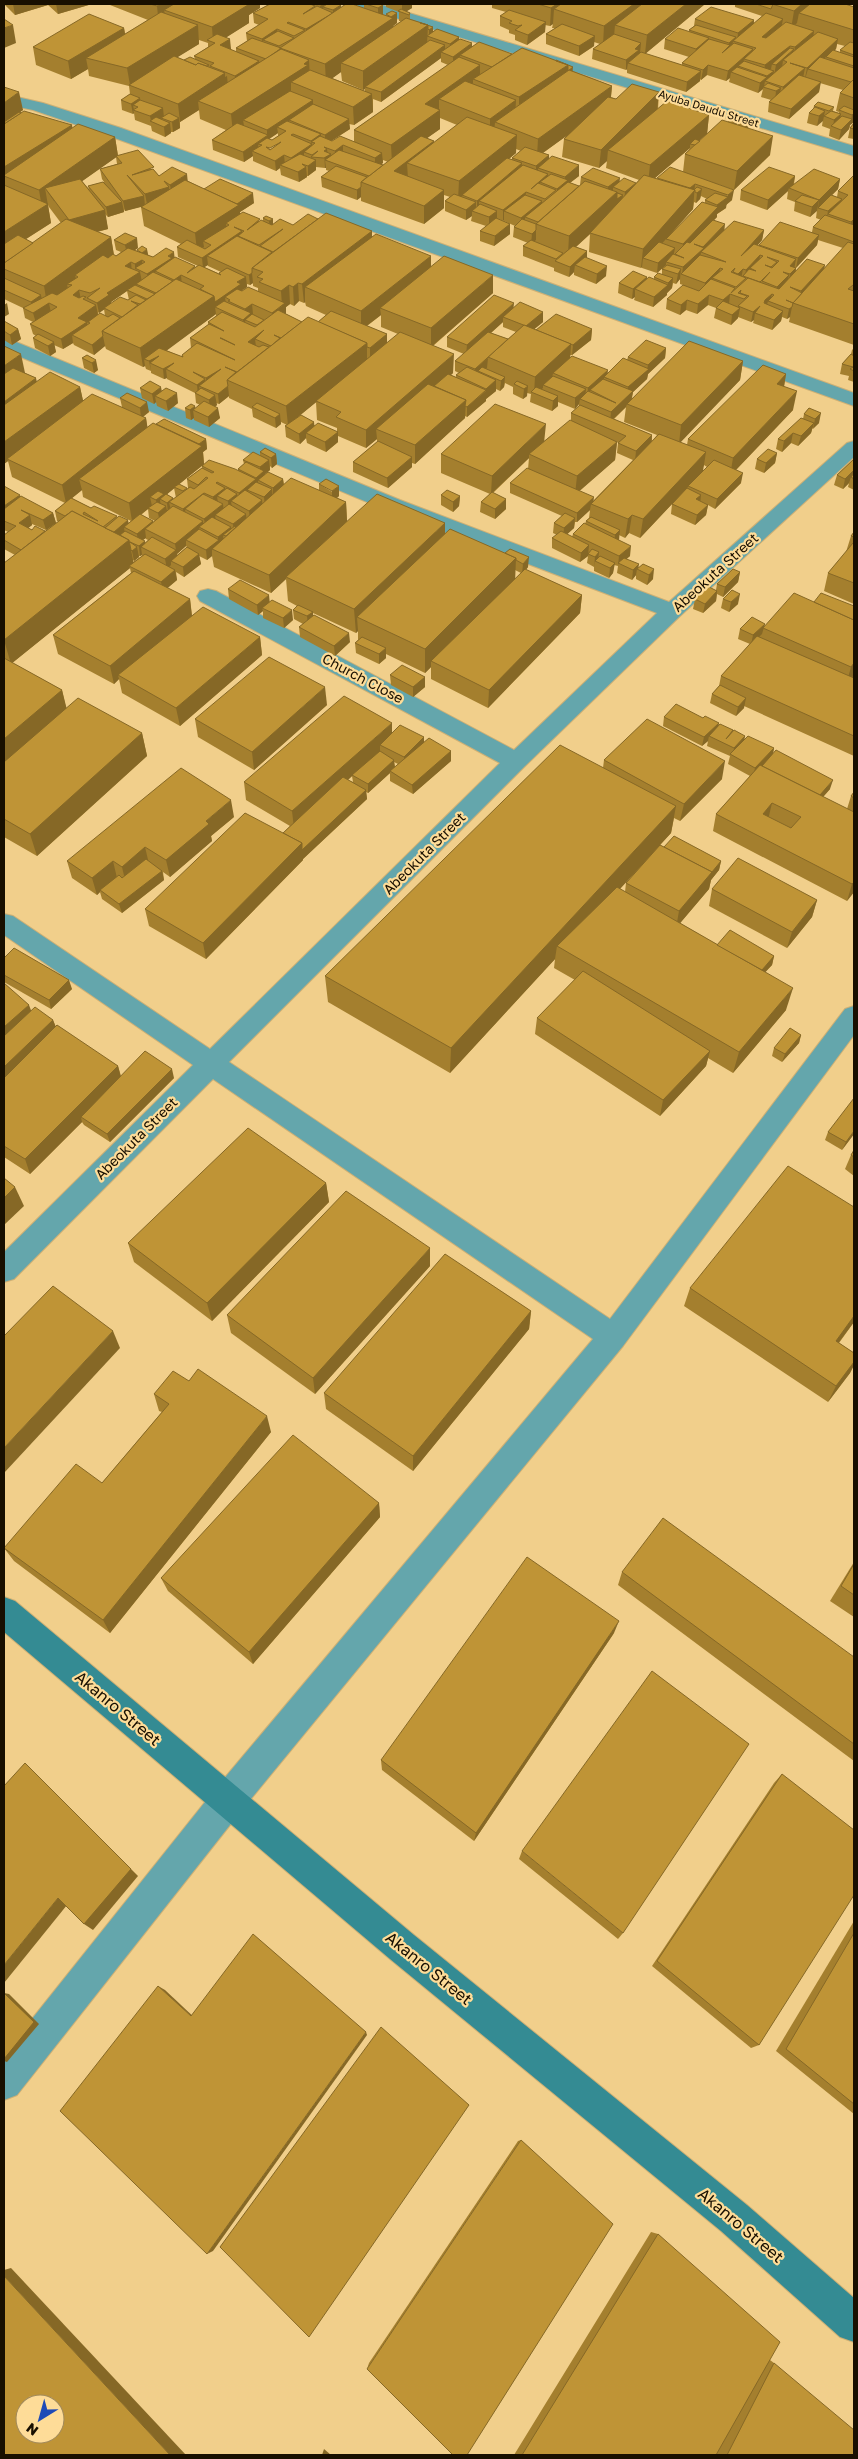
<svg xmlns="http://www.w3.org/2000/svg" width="858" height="2459" font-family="'Golos Text',sans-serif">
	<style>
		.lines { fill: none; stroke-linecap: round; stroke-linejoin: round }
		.street-casing { stroke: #ceb075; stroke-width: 2 }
		.secondary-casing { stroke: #ceb075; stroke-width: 2 }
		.street { fill: #64a6ac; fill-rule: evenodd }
		.secondary { fill: #348b93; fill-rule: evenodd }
		.wall { fill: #a47f2e; fill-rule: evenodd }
		.shaded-wall { fill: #866826 }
		.building { fill: #bf9436; stroke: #866826; fill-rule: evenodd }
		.labels { text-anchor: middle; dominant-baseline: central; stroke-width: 4.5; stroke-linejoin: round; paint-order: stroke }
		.far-street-label { font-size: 11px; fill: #180f00; stroke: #fedc98 }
		.street-label { font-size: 14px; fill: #180f00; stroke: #fedc98 }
		.near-street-label { font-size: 16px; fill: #180f00; stroke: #fedc98 }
	</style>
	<rect width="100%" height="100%" fill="#f1cf8b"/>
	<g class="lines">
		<defs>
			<g id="street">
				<polygon points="356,4 379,4 854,146 854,156 359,7"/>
				<polygon points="4,94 43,103 121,128 854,393 854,406 109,136 33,110 4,104"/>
				<polygon points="4,337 400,500 669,602 847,443 854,441 854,457 680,616 524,767 229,1062 610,1319 845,1009 854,1006 854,1035 623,1346 241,1811 17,2095 4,2100 4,2054 217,1787 593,1339 213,1079 14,1279 4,1282 4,1252 193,1065 4,935 4,914 13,916 210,1049 500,763 200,601 197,596 200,591 208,589 216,591 514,750 657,613 386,510 4,350"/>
			</g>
			<polygon id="secondary" points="4,1597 15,1601 414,1935 747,2205 854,2298 854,2342 840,2337 721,2231 390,1959 4,1632"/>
		</defs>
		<use href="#street" class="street-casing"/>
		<use href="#secondary" class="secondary-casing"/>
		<use href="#street" class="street"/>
		<use href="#secondary" class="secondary"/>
	</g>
	<g class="wall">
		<polygon points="4,4 92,4 58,14 48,5 15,15"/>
		<path d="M110,4H260V8L249,15V23L226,37L231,49H230L236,52V48L247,41L246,33L259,25L254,23L253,13L270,4H326L341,5V7L364,8V4H379L383,5V15L386,16V14L397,13V23L393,26V27L401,21H399V12L386,7V4H412V8L406,11L410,13V19L433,27V32L459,39L472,47L512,54L573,71L612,86L611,97L616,99L659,92L658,109L709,115L707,134L699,140L700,141L728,122L729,118L733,114L737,125H738L739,119H750L748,128L770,155L734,190L717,184L732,200L726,205V208L717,214V217L713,220L724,230H764L762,240L757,246H759V245L812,232L813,227L821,220L816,218L817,210L810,217L794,211L795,202L787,199L788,191L767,210L740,200L741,190L795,176L794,184L840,179L838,189L832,195L837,197L838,191L854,175V345L789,322L790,317L787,319L782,317L781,321L772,330L753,323L754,320L751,322L738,317V318L731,325L714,318L716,308L708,305L697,314L686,310L680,315L666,309L667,299L683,285L680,284V277V279L676,284L673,283L672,288L667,293V295L653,307L634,300L635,297L632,299L618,293L619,283L647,277V279H654V277L662,274V269L666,265L657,273L642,268V267L641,268L589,252L590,234L576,247L587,251V258L606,276L596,284L574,275V272L569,277L554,271V268L523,256V246L528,243L513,237L514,227L515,226L504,221V220L503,221L497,218L510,224V234L494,246L480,241V231L486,226L471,221L472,216L466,220L445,211V201L450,197L444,195V208L424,224L361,201V197L357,200L322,187L321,177L329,171L326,170V168H325L316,167V170L308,176H307V177L299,182L281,175L280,168L276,171L253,161V156L244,162L213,150L212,140L226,130L200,119L199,110L180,122V128L173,132H171V133L165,137L152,131L151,126L135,120L134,113L133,114L122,110L121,100L130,94L129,86L89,76L88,69L71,79L36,65L33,47L124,28L125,34L148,20L110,5ZM199,40L208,43V47L194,56L195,59L184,60L177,57L199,44ZM441,58V62L448,65L354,130V142L331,141L350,129L349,124L354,125L373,112V99L381,102ZM341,72L342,81L363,90L365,89V91L332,78ZM440,118L457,125L434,143V141L427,138L440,129ZM278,133V136L272,140L269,139ZM566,136L564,139L562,157L599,168L607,161L606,168L639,180L636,183L619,182L581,177L580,185L579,186L570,183L579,176L549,159V155L543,153ZM281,142L271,149L268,148ZM690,148L689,150L685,154L683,172L657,179L655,178ZM516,149L521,151L512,158V160L509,159L516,153ZM383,160L388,162L383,165L381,164L383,163ZM701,196L707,199L705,200V203L672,233L693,209L694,202L696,203L700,199ZM818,240L843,248L824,269L796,271V268L817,245Z"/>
		<path d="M492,4H705L645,54L682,65V63L689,57L664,49L665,39L689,32V30L694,26L695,19L754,20V24L762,16L735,7V4H845L854,7V122L850,125L849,129L839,140L829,136L830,129L822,126L823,119L817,126L807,123L809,113L813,109L814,106L834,107L833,111L839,113V112L836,111L840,93L843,90L820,83L819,92L789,119L768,112L769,102L771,100L761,97L763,89L758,93L729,82L730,78L726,81L707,75L701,80L700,79V81L686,92L627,73V69L626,70L592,59L593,49L600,44L594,42V46L579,56L546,44V34L555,28H552L553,24L550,26L545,25V32L527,45L515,40V35L509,33V30L500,26V16L506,12L492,8ZM837,44L845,46L840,50V53L834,51L836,49Z"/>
		<path d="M4,87L23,110L20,112L72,125V128L115,137L118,156L154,170L159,176L188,181L204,189L254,203L240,212V214L260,221H263V218L266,216L273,224L293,225L318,219L372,231V237L431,256V266L493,293L433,346L453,373L451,375L456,377V375L459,373L455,371V361L464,354L447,347V337L514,308L543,312V322L534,329L536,330L592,329L591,340L572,355H570V358L608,373L627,360L628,357L666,348L665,358L648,374L647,379L633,392L632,398L743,361L740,380L680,442L687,445L688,439L786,374L784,386L793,410L736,470L741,483L715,509L708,505L706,515L695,525L671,514L672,504L640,538L629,533L625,538L619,535V540L630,556L626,559L639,568L643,564L653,579L647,585L636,579V575L632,580L617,573L618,566L614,565L613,573L609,578L594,571V566V567L587,563L588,556L580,562L552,548V538L557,535L553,533L554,523L562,516L510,493V483L528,469L529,458L493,493L506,499V509L495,519L480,512L481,502L490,494L441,473V454L544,441L571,421V413L579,406V404L575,409L558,402V406L552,411L530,402L531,394L527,393V396L523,399L513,394V387L505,383L504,387L500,391L496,389V391L486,399V401L467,417L465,416V418L415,464L412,463V467L388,488L353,472V462L377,442V439L366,448L338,436V442L326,452L307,443L306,438L300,444L286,437L285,426L287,425L281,422V424L276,428L253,417L252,409L229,398V396L219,404L216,403L217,405L215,407L220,418L209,427L194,420V418L191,420L186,418L185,408H196L200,405L196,403L195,393L167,379V378L164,379L151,373V371L146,369L145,366L143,367L106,349L105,346L94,355L74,345L73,343L63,349L54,345L56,352L50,356L35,348L33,338L36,336L33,334L30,324L33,322L25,318L23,308L4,299ZM116,157L117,164L100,169L102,179L104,182L88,186L89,189L82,181ZM48,205L49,207L61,223L33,243L26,239L51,223ZM143,206L141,207L144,226L181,244L177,247L178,257L198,266L195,267V266L174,258L153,257L135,250L138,248L114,240L116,250L121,252L116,256L114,255L111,237L97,232L108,229L105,214L108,217L124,212V209L125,211ZM208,265V266L221,272L219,273L220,274L204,267ZM253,283V286L258,288V291H242L247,287V284L250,285ZM127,291L129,300L111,303V302ZM299,301L304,303L305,302L306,306L326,315L318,322H302L286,314V307L290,304L294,306ZM104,309L105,316L98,314V312L99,313ZM216,312V316L208,322V325L190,338L191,348L182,355V357L166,350L216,314ZM381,315V327L398,334L387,343V334L367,326ZM503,322V327L516,332L508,339L491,333ZM316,402L317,420L337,428V432L314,425V422L298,417ZM626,407L624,422L657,435L652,441V435L614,419ZM617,442L618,443L617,453L633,460L593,501L579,491L615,460ZM704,465L707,467L700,474ZM590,510L589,518L586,521L585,524L573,534L572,537L567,534L574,528L575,522H577Z"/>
		<polygon points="854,123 854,139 848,138 850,128"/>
		<polygon points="4,321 18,329 21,339 12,345 4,340"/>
		<path d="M4,346L25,373L36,378V382L80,387L83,401L122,407L120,398L149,412L143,417L146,418L147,427L156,424L206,439L207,449L203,452L204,464L238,471V469L244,464L243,460L260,456V452L276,454L277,464L272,468L270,466V470L265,474V475L283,479L284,484L319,490V484L339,496L337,498L346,502L347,521L445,533L505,553L528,567L526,570L582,595L580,613L488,708L431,679V667L425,673L386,654V658L379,664L356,653L355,643L358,640V631L356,633L313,613V615L350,642L335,656L300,637L299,627L303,624L294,619L293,610L297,606L288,601L286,579L271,593L214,567L212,556L207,560L199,556L201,564L184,577L176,572L177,580L167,588L190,599L192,615L260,637L262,655L180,726L122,693L119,679L114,684L58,654L53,635L131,573L130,568L12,663L62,690L66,708L142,733L147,756L37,856L4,837V563L15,555L4,549V535L8,532L4,530V486L20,497L53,513L56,523L46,530L32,524V525L28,528L32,530L45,531L59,521H57L55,511L65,503L12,477L8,461L4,464ZM202,466V468L187,479L188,488L187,489L179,484ZM174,488L176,498L174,499L167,494ZM82,490L83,497L131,521L129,523L117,517L91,508L72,498ZM148,509L149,518L155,521L153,522V521L141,515ZM146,538V539L148,540L145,543L143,540ZM186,546L187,547L177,555V554ZM142,555V556L133,562V560L134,561L139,557V556H140ZM515,570L521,573L515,579Z"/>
		<polygon points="854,348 854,382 848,380 849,376 840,374 842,364 851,354 852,350"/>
		<polygon points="87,355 98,370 94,373 84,368 82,358"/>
		<polygon points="140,388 162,391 178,403 168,411 157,406 156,402 154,404 142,398"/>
		<polygon points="809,408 819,423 812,429 811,433 798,446 791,443 782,452 776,449 778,439 803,419 804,414"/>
		<polygon points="777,453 775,463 764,473 755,469 757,459"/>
		<polygon points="854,459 854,490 848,487 849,483 843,489 834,485 837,475"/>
		<polygon points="441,495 460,496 459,506 453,512 441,505"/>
		<polygon points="854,532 854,604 824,591 828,573 846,552 851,536"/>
		<polygon points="740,572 738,582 723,597 717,594 716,601 703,613 693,609 695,599 716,590 717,584"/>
		<polygon points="228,589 270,602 293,620 284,628 263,618 263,611 258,615 229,599"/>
		<polygon points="723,599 738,604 729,612 721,608"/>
		<polygon points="814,602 854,606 853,677 854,678 854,756 744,706 744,708 736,716 710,703 712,694 719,686 721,676 750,644 738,639 740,629 765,624 764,627"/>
		<polygon points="390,675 425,677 425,687 413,697 391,685"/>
		<polygon points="327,705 254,770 198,737 195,719"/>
		<polygon points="664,717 703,718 719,723 718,726 733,730 732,733 745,736 744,740 774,748 773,754 830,789 823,797 847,809 851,796 854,792 854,892 847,901 713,831 716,814 750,776 728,764 730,756 707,746 708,741 702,746 663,726"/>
		<path d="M392,734L424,737V743L451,751V761L413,794L390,781V773L368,793L366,792L367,799L303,859V860L206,959L149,926L145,909L283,833L290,826L246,800L244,782ZM394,762L398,764L395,767ZM352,776L353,782L348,780Z"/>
		<path d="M604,760L722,779L680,821L674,818L671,833L660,845L664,847L721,861L719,870L711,880L709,889L680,923L717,945L774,956L772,965L765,972L786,1010L733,1073L708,1058L706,1066L660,1116L535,1034L537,1018L575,980L554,968L555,959L450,1073L328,1002L325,976L603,768ZM638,869L626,883L625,892L620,889Z"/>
		<polygon points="234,817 211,836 212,841 170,877 163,872 164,880 122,913 102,899 100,892 97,895 72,878 67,861"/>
		<polygon points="712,889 817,900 812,917 787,948 709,906"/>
		<polygon points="4,958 72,989 51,1009 4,982"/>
		<polygon points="4,983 31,1011 53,1020 56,1027 118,1066 121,1076 174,1078 110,1142 84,1125 82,1122 30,1174 4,1157"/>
		<polygon points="801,1035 799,1043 782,1062 772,1056 774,1048"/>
		<polygon points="828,1132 854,1134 842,1150 825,1140"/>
		<polygon points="854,1150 854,1176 845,1169 851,1155"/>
		<polygon points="326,1183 329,1202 212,1321 134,1262 128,1243"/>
		<polygon points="854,1207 854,1322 839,1343 854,1353 854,1365 850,1373 828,1402 684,1306 690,1288"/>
		<polygon points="430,1266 315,1394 231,1333 227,1315"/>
		<polygon points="531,1311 529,1329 413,1471 326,1409 324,1393"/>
		<polygon points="189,1381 271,1432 110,1633 14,1561 4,1548 102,1483 162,1412 159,1411 154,1394"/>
		<polygon points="379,1503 380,1517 253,1664 168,1591 161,1578"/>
		<polygon points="854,1562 854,1617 830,1601"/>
		<polygon points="622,1572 854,1657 854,1761 618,1585"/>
		<polygon points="614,1633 474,1841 382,1770 381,1760"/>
		<polygon points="782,1774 759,2045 751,2048 652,1966 774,1783"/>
		<polygon points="522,1851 623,1933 618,1939 519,1859"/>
		<polygon points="854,1921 854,2114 776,2051"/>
		<polygon points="521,2140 367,2369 369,2363 518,2141"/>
		<polygon points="651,2232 658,2234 770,2360 774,2363 854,2455 514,2455"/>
	</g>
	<g class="shaded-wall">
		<polygon points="13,4 47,4 48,5 15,15"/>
		<polygon points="56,4 92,4 58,14"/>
		<polygon points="161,4 194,4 164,10 166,21 159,25 157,6"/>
		<polygon points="240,4 260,4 260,8 249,15 249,23 216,44 215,43 213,42 212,27"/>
		<polygon points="323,4 326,4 323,7 323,14 320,15 320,6"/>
		<polygon points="402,4 412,4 412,8 404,13 402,12"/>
		<polygon points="557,4 575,4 554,9 553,24 550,26 551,8"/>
		<polygon points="634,4 647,4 615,25 614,36 603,45 604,26"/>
		<polygon points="686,4 705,4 645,54 647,35"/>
		<polygon points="802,4 818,4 799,13 797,23 791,29 794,11"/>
		<polygon points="341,5 341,15 307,39 306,29 333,13 333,10"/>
		<polygon points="383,5 383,15 378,18 378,8"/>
		<polygon points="397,13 397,23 393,26 393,36 341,63 341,72 326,83 325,64 391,19 391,17"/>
		<polygon points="783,19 781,29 760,47 762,37"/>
		<polygon points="754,20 753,30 737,43 738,33"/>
		<polygon points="546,22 545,32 527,45 528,35"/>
		<polygon points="13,25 16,43 4,48 4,28"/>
		<polygon points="198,25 199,44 131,86 130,85 127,68"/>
		<polygon points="428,25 427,44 365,87 365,89 363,90 363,71"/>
		<polygon points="433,27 433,37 429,37 429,30"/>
		<polygon points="124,28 127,46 86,58 88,69 71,79 68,61"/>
		<polygon points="277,29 278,39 263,40 263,49 262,39"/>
		<polygon points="814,31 813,41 793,57 795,47"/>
		<polygon points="595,36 594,46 579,56 579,46"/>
		<polygon points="459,37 459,46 449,54 450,44"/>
		<polygon points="736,37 735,42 733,41 732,49 722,53 728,47 729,43"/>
		<polygon points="709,38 707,48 694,59 696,49"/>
		<polygon points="230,39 231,49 221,55 220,45"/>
		<polygon points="838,39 836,49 826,57 825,58 808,69 806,76 805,78 807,68"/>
		<polygon points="472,43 472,53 460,55 459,62 453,66 453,57"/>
		<polygon points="641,43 640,53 628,63 627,69 626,70 626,60 635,49"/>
		<polygon points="445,45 445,54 441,52 441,58 381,102 381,92"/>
		<polygon points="790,46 789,54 794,49 792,59 787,62 783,60 782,68 774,75 776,65 772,64 771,69 763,75 765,65"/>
		<polygon points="753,49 752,59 744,59 743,66 738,66 737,72 731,72 730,78 726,81 728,71"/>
		<polygon points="309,60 310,79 291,82 291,95 243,120 244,126 233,133 231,114"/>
		<polygon points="259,61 260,71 236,86 235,76"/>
		<polygon points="480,65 480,82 473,79 473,89 439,99 439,111 440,110 440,129 392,163 391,145 425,104"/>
		<polygon points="568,65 573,67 572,77 519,116 519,97"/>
		<polygon points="708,65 707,75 701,80 703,70"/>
		<polygon points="805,68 803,78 782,97 783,87"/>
		<polygon points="701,71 700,81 686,92 687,82"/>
		<polygon points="774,71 772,81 766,81 767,76"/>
		<polygon points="225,73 225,77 227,76 228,86 198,101 199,110 180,122 178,104"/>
		<polygon points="767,77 766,81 765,81 764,87 763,87 763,89 758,93 760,83"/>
		<polygon points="821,82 819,92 789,119 791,109"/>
		<polygon points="612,86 610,105 537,157 538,139"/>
		<polygon points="781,88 779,98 775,101 776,91"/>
		<polygon points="19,92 23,110 4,124 4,103"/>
		<polygon points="659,92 657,111 608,150 607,161 599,168 601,150"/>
		<polygon points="372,94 373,112 354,125 353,107"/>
		<polygon points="140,98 141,108 133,105 134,110 133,110 134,113 133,114 131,104"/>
		<polygon points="313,100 313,110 289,120 289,126 277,127 278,133 269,139 262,145 258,144 259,152 252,151 253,156 244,162 243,152 267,136 267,130"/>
		<polygon points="516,100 515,119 495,122 494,134 490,137 490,119"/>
		<polygon points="163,108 164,118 161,118 161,120 151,121 150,116"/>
		<polygon points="825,111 823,121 817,126 819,116"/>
		<polygon points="854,113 854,122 850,125 849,129 839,140 841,130 851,120 852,115"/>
		<polygon points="841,114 839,124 833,127 834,120"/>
		<polygon points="709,115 707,134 694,145 690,144 690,148 648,184 650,165"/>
		<polygon points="738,116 737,126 732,130 734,120"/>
		<polygon points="179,118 180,128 173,132 172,122"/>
		<polygon points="349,119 350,129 325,145 325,135"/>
		<polygon points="750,119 748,129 745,132 746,122"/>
		<polygon points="170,123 171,133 165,137 164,127"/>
		<polygon points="72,125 75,144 4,176 4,167"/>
		<polygon points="321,134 321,144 315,143 311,142 311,144 312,144 313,154 304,152 304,160 291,158 311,145 311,141"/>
		<polygon points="517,135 516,153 464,196 462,195 462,197 458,200 459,181"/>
		<polygon points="773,136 770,155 734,190 737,171"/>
		<polygon points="115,137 118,156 54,201 45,188 51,223 4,253 4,232 42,208 39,190"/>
		<polygon points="434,141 434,159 407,163 408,179 394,171"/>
		<polygon points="343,145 343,155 335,161 335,151"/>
		<polygon points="327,149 328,156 331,154 331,162 325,160 326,168 325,168 324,151"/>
		<polygon points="382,153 383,163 375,168 375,158"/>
		<polygon points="284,155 285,165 280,165 280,168 276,171 275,161"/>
		<polygon points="549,155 549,165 538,168 538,175 536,176 536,166"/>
		<polygon points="316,160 316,170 308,176 308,166"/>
		<polygon points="522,163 521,174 479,201 479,209 477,211 477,201"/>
		<polygon points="579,165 579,176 567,185 557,199 557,189 565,182 565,177"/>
		<polygon points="306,167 307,177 299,182 298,172"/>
		<polygon points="187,174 188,184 172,195 170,185"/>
		<polygon points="548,174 547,184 540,182 540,191 531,189"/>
		<polygon points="795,176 793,186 789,188 788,191 767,210 768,200"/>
		<polygon points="620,178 619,188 613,187 613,193 607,195 608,187"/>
		<polygon points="840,179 838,189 819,208 818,208 819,200"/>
		<polygon points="636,183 624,202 625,192"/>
		<polygon points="695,184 693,209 648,259 643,258 642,267 641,268 643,249 689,189"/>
		<polygon points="169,187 170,197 147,204 145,194"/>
		<polygon points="361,187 361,197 357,200 357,190"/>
		<polygon points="702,189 700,199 696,203 697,193"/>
		<polygon points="444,190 444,208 424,224 424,206"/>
		<polygon points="734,190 732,200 726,205 728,195"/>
		<polygon points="526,192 525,202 504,211 504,220 503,221 503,210"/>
		<polygon points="617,192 623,195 622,205 590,233 590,234 568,254 569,236"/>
		<polygon points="253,193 254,203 240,212 241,223 229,225 226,223 227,232 203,241 204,247 197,251 195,233"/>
		<polygon points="144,196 145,206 125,211 123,201"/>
		<polygon points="728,197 726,208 717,214 717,217 682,255 683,244 717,208 717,205"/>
		<polygon points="842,199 840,209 828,214 827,221 826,222 828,211"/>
		<polygon points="819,200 817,211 810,217 812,207"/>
		<polygon points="542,201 542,211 525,217 525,224 521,228 521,218"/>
		<polygon points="122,202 124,212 108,217 106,207"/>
		<polygon points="476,202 476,212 472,211 472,216 466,220 466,210"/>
		<polygon points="105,210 108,229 72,238 69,220"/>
		<polygon points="497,211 497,221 489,228 489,217"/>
		<polygon points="273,219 273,229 270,231 269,221"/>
		<polygon points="854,219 853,228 849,232 851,222"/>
		<polygon points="510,224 510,234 494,246 495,236"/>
		<polygon points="725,224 724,234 701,252 700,261 682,274 683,267 703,249 703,247"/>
		<polygon points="536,230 536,240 531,244 532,234"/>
		<polygon points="764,230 762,240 740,266 741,256"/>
		<polygon points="242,231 242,238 238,236 239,244 207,256 208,265 203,268 202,258"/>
		<polygon points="372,231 372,250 305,287 305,302 304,303 302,284"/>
		<polygon points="819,235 817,245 796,268 798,258"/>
		<polygon points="111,237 114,256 75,275 77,283 72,285 67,284 68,289 49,303 51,313 36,323 33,313 47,304 44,286"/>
		<polygon points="137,238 138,248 127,255 125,245"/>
		<polygon points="675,248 673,258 666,262 666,265 657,273 658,263"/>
		<polygon points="147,249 149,259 142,253"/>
		<polygon points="587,251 587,261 575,265 574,272 569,277 570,267"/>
		<polygon points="174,252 175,262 155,271 156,279 148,284 147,274 168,256"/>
		<polygon points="760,255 759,265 750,268 749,276 745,276 746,270"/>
		<polygon points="431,256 431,275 380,308 381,315 361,330 361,311"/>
		<polygon points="796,259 794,270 790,266"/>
		<polygon points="142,260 143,270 135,269 135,264"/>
		<polygon points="131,262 132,273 125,266"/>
		<polygon points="825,265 823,275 799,301 801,291"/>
		<polygon points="607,266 606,276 596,284 597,274"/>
		<polygon points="720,268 719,278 712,278 711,286 704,293 705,283"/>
		<polygon points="796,268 794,278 788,285 790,274"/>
		<polygon points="681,269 680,279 676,284 678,274"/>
		<polygon points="743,269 741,279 736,284 738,274"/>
		<polygon points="140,272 142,282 136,284 137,285 127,290 127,291 111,302 111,305 99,313 97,303 107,293"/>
		<polygon points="252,273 253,283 250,285 249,275"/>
		<polygon points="181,275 182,286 174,280"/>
		<polygon points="493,275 493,293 431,347 431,328"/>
		<polygon points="789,275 787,285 776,297 777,287"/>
		<polygon points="246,277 247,287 242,290 242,294 225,297 226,305 215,307 216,314 150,363 151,371 149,361 144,359 145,366 143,367 140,348 214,296"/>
		<polygon points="647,277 646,287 635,289 635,297 632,299 633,289"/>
		<polygon points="673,278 672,288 667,293 667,295 653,307 654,297 668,285 668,283"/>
		<polygon points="298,283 299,301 294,306 293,287"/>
		<polygon points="289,285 290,304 286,307 286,314 273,323 272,313 282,306 281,291"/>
		<polygon points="79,290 81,300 73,295"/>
		<polygon points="730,294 729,304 721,311 723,300"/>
		<polygon points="772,294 770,302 768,301 766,308 763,311 765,300"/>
		<polygon points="41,295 43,305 33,312 31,302"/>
		<polygon points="709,295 708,305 697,314 698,304"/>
		<polygon points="687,300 686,310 680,315 681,305"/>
		<polygon points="7,303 9,314 4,317 4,305"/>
		<polygon points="514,303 513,313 503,317 503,322 466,355 467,345"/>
		<polygon points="252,304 253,314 245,320 246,328 244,330 243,320 246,317 245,309"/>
		<polygon points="96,305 98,315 87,323 89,332 72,335 73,343 63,349 61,339 78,318"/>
		<polygon points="760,306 755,313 754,320 751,322 753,312"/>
		<polygon points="792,307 790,317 787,319 789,309"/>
		<polygon points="740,308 738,318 731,325 732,315"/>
		<polygon points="783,311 781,321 772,330 774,320"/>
		<polygon points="543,312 543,322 526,336 526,326"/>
		<polygon points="264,320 265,330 255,339 256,347 248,342 258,335 257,325"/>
		<polygon points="18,329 21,339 12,345 10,335"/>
		<polygon points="592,329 591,340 572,355 573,345"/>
		<polygon points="387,334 387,344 370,358 370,348"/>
		<polygon points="103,336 105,346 94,355 92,345"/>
		<polygon points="54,342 56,352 50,356 48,346"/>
		<polygon points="367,343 367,361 288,425 286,406"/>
		<polygon points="571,344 570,363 553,373 552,379 543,385 543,388 536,394 534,394 535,377"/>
		<polygon points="666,348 665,358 648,374 647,379 633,392 631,401 627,404 626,407 610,422 611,412 626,397 628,387 647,370 648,365"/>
		<polygon points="21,354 25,373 4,387 4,366"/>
		<polygon points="454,354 453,373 432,392 376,429 377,439 366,448 366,430"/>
		<polygon points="488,358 487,368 482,373 478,371 478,376 474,379 475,369"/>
		<polygon points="96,360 98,370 94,373 92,363"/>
		<polygon points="743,361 740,380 679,444 681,425"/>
		<polygon points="174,363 166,369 167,378 164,379 163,369"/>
		<polygon points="221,369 207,388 206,378"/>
		<polygon points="608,370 607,379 604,377 604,384 590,390 590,396 587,398 588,388"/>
		<polygon points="786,374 783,393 777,384"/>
		<polygon points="505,377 504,387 500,391 501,381"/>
		<polygon points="36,378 40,397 4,424 4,402"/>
		<polygon points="205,379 207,389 199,386 200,394 198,395 197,385"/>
		<polygon points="496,380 496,391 486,399 486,401 467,417 467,407 486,391 486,389"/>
		<polygon points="228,386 229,396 219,404 218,394"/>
		<polygon points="528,386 527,396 523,399 524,389"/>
		<polygon points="80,387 84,405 7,459 8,461 4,464 4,442"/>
		<polygon points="161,387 163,397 155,396 156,402 154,404 152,394"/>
		<polygon points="586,389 585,399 580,399 579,404 575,409 575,398"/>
		<polygon points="797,391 793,410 730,476 733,458"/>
		<polygon points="177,393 178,403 168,411 166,401"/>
		<polygon points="215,395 217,405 210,410 209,400"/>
		<polygon points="558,396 558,406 552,411 553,401"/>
		<polygon points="466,400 465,418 415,464 415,445"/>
		<polygon points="147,402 149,412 141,418 140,408"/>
		<polygon points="195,406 196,411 193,410 194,418 191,420 190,410"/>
		<polygon points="218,408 220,418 209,427 208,417"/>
		<polygon points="821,413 819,423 813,429 815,419"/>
		<polygon points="280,414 281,424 276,428 275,418"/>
		<polygon points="146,418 149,437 79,479 82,490 66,503 62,485"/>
		<polygon points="314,422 315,432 306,433 306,438 300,444 299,434"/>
		<polygon points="814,423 811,433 798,446 801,436"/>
		<polygon points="546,424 544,443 529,454 529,458 491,494 492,476"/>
		<polygon points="338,432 338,442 326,452 325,442"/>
		<polygon points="793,433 791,443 782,452 784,441"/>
		<polygon points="652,435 651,445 635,461 636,451"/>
		<polygon points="206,439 207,449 203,452 204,464 160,500 161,507 158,510 156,500 150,497 152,506 132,521 129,503 193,449"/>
		<polygon points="617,442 615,460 575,495 577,476"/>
		<polygon points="706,452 703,471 688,486 688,487 640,538 643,519"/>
		<polygon points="777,453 775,463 764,473 766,463"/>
		<polygon points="276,454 277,464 272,468 271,458"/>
		<polygon points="412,457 412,467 388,488 387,478"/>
		<polygon points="269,460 270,470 265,474 265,481 258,480 258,486 247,490 248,497 240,503 239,493 256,479 256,478 260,474 260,467"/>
		<polygon points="854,470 854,478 851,477 849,483 843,489 845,479"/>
		<polygon points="743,473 741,483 715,509 717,499"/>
		<polygon points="283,479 284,489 273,498 273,488"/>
		<polygon points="339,486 339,496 332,501 332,491"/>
		<polygon points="225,488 226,498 217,496 218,504 214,507 213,497"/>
		<polygon points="272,489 273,499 265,507 264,497"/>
		<polygon points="204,493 205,503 185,509 186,517 184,519 183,509"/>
		<polygon points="237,494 239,504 231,501 232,509 229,511 228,501"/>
		<polygon points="20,495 22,505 4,518 4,506"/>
		<polygon points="701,495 700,505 696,499"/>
		<polygon points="460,496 459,506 453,512 453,502"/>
		<polygon points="594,497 593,505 591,504 590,510 577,522 577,513"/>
		<polygon points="173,498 174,505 169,502 171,511 168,513 167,503"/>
		<polygon points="506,499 506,509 495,519 495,509"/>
		<polygon points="262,500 263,510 250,521 249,511"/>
		<polygon points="346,502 347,521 286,577 286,579 271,593 269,575"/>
		<polygon points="223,504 224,514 215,515 216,521 206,529 204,519"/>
		<polygon points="708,505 706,515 695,525 697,515"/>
		<polygon points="166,506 168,516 160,523 158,513"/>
		<polygon points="53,513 56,523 46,530 43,520"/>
		<polygon points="246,514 247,524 234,534 233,524"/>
		<polygon points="30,515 32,525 22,533 19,523"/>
		<polygon points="632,515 629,533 625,538 628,519"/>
		<polygon points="575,518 574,528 563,538 564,528"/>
		<polygon points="128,520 130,530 124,527 125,535 106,539"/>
		<polygon points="153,521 155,531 145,529 146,538 138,543 137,534"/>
		<polygon points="203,521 204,530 199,527 200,534 186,540 186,546 177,554 178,559 171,561 171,565 167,569 165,559 176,550 175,544"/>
		<polygon points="445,523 445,548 357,617 358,631 356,633 354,609"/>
		<polygon points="231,527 232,537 223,535 224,543 212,549 212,556 207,560 206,550 218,540 218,537"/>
		<polygon points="620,530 619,540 614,545 615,535"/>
		<polygon points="129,540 134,565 129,566 130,568 11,664 4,640"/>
		<polygon points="145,541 147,550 141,547 142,555 140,556 139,546"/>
		<polygon points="589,545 588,556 580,562 581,553"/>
		<polygon points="631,546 630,556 621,564 618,563 618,566 619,556"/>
		<polygon points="137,547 139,557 134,561 132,551"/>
		<polygon points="599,552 598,562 595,561 594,567 595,557"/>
		<polygon points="199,554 201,564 184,577 183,567"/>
		<polygon points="529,557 528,567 522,574 523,564"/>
		<polygon points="516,558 515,583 431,661 431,667 425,673 425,649"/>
		<polygon points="615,563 613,573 609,578 610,568"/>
		<polygon points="639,564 638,570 637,569 636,575 632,580 633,570"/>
		<polygon points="654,569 653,579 647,585 649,575"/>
		<polygon points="175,570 177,580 163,592 161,582"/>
		<polygon points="740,572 738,582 723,597 725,587"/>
		<polygon points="717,591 716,601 703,613 705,604"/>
		<polygon points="740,594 738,604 729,612 731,602"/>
		<polygon points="269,595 270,605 262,608 263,611 258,615 257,605"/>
		<polygon points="582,595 580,613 488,708 489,690"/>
		<polygon points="190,599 192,618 118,675 119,679 114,684 110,666"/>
		<polygon points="292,610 293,620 284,628 283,618"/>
		<polygon points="313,612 313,622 308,626 307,616"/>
		<polygon points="765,624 762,634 751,645 753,635"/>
		<polygon points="349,633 350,642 335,656 334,646"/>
		<polygon points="260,637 262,655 180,726 176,708"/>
		<polygon points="386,648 386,658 379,664 379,654"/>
		<polygon points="854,663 854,675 846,685 851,667"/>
		<polygon points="425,677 425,687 413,697 413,687"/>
		<polygon points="325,687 327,705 254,770 252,752"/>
		<polygon points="62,690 68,714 4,769 4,739"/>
		<polygon points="746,698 744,708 736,716 738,707"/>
		<polygon points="392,723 392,740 380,745 380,751 294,828 292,811"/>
		<polygon points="719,723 717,732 709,736 708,741 702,746 704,737"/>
		<polygon points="142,733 147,756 37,856 30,834"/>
		<polygon points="745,736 743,745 733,756 734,748"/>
		<polygon points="424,737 424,747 404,767 404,757"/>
		<polygon points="774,748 772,758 753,777 755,768"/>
		<polygon points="451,751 451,761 413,794 412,785"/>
		<polygon points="394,760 395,769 390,771 390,773 368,793 368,784"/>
		<polygon points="725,761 722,779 680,821 684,804"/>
		<polygon points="833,780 830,789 815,806 818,797"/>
		<polygon points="366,790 367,799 303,859 303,860 206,959 203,943 302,843"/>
		<polygon points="231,800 234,817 211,836 212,841 170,877 166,860 206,821"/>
		<polygon points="772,803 768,820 763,814"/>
		<polygon points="676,806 671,833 564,950 557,946 555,959 450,1073 451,1048"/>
		<polygon points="145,847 149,864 126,884 122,867"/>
		<polygon points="113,861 117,878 100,890 100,892 97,895 92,878"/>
		<polygon points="721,861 719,870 711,880 709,889 676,928 679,911"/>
		<polygon points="162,871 164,880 122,913 119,904"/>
		<polygon points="854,882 854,892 847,901 852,884"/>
		<polygon points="817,900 812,917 787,948 792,932"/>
		<polygon points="774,956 772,965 756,982 759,973"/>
		<polygon points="69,980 72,989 51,1009 49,1000"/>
		<polygon points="793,988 786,1010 733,1073 739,1052"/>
		<polygon points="29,1005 35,1021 4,1048 4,1027"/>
		<polygon points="53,1020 59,1036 4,1088 4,1067"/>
		<polygon points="801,1035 799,1043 782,1062 785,1054"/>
		<polygon points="710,1051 706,1066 660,1116 663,1100"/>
		<polygon points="118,1066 122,1082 81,1117 82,1122 30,1174 25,1159"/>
		<polygon points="172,1069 174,1078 110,1142 107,1134"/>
		<polygon points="854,1131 854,1134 842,1150 846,1142"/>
		<polygon points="326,1183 329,1202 212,1321 207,1303"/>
		<polygon points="15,1187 24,1206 4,1225 4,1198"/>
		<polygon points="430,1248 430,1266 315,1394 313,1378"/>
		<polygon points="531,1311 529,1329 413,1471 413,1456"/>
		<polygon points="854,1316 854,1322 827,1358 836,1341"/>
		<polygon points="113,1331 120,1348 4,1473 4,1448"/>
		<polygon points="854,1362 854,1365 850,1373 828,1402 836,1386"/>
		<polygon points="267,1416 271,1432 110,1633 103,1620"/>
		<polygon points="379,1503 380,1517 253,1664 249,1652"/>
		<polygon points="619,1621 614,1633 474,1841 476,1833"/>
		<polygon points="25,1763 138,1876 93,1930 84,1924"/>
		<polygon points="58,1898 67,1905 4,1983 4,1965"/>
		<polygon points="158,1986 165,1990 197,2020 191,2016"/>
		<polygon points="4,1993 9,1994 39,2024 7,2062 4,2061"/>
		<polygon points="366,2032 367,2035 213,2251 207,2254"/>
		<polygon points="11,2268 186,2455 170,2455 4,2276 4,2270"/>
		<polygon points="324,2449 331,2455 322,2455"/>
	</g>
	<g class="building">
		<polygon points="150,4 161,4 157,6"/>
		<polygon points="174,4 246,4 248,5 212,27 164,10"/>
		<polygon points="270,4 310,4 315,6 303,14 317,6 333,13 306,29 288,22 287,23 305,30 294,36 277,29 262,39 246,33 268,19 253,13"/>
		<polygon points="327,4 338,4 341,5 333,10 323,7"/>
		<polygon points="346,4 352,4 393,18 325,64 280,48"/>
		<polygon points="366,4 379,4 383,5 378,8"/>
		<polygon points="538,4 557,4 551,8"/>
		<polygon points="561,4 634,4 604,26 554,9"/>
		<polygon points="642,4 686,4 647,35 615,25"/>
		<polygon points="756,4 773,4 771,9"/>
		<polygon points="772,4 802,4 794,11"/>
		<polygon points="810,4 845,4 854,7 854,30 799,13"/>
		<polygon points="711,7 754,20 738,33 695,19"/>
		<polygon points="401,9 410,13 409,15 398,11"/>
		<polygon points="509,10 546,22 528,35 515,30 522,25 518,26 509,23 512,21 500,16"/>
		<polygon points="392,11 397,13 391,17 386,14"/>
		<polygon points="161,12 198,25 127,68 86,58"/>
		<polygon points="766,13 783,19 762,37 766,38 786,22 814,31 795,47 790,46 765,65 744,59 756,48 733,41"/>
		<polygon points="89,14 124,28 68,61 33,47"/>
		<polygon points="406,18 428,25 363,71 341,63"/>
		<polygon points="4,19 13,25 4,28"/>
		<polygon points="420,23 421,23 433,27 429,30 428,29 428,25"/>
		<polygon points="562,24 595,36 579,46 546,34"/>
		<polygon points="696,25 736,37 729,43 689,30"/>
		<polygon points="678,28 709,38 696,49 665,39"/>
		<polygon points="437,29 459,37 450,44 427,36"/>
		<polygon points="278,31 294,38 279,46 263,40"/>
		<polygon points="818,32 838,39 807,68 790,63 805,68 783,87 765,81 787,62 783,60"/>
		<polygon points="217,34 230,39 220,45 259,61 235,76 210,66 214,63 194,56 215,43 207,40"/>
		<polygon points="614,34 641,43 635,49 639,50 626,60 593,49"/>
		<polygon points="252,38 281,48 280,48 280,49 266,59 236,48"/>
		<polygon points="460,39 472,43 453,57 441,52"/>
		<polygon points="709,39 730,45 722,53 734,43 753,49 728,71 708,65 703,70 682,63"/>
		<polygon points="430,40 445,45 381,92 365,87"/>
		<polygon points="479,42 512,54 492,67 460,55"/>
		<polygon points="850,42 854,43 854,55 840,50"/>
		<polygon points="522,48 568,65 519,97 473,79"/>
		<polygon points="790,48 794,49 776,65 772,64"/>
		<polygon points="281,49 309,60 304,64 308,65 231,114 198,101"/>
		<polygon points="833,50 854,57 854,66 826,57"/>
		<polygon points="641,52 701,71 687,82 628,63"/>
		<polygon points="174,56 196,65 198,63 225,73 178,104 129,85"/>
		<polygon points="190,57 209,65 207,66 198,63 196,65 184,60"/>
		<polygon points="459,57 480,65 425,104 440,110 391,145 354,130"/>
		<polygon points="820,57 854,68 854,79 851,82 808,69"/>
		<polygon points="556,61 556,60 573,67 568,71 568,65"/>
		<polygon points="744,61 774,71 767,76 738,66"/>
		<polygon points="737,67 767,77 760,83 731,72"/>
		<polygon points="310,70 372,94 353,107 291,82"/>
		<polygon points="569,70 612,86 538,139 495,122"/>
		<polygon points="799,75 821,82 791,109 769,102"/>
		<polygon points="854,79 854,98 840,93"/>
		<polygon points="465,81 516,100 490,119 439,99"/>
		<polygon points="768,83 781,88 776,91 763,87"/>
		<polygon points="632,84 659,92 601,150 564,139 608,97 616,99"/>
		<polygon points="4,87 19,92 4,103"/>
		<polygon points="290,91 313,100 267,130 243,120"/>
		<polygon points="130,94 140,98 131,104 121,100"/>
		<polygon points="140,100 163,108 150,116 133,110 138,107 133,105"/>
		<polygon points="667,101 709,115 650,165 608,150"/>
		<polygon points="818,102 834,107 829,111 814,106"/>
		<polygon points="313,104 349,119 325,135 289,120"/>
		<polygon points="844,106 854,110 854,113 852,115 839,110"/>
		<polygon points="815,107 825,111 819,116 809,113"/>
		<polygon points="24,111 72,125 4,167 4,124"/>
		<polygon points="831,111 841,114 834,120 824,116"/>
		<polygon points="19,112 21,113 4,124 4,122"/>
		<polygon points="169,113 179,118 172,122 161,118"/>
		<polygon points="733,114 738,116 734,120 729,118"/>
		<polygon points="842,116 852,119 841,130 831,126"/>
		<polygon points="156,117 170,123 164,127 150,121"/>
		<polygon points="467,117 517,135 459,181 407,163"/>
		<polygon points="742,117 750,119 746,122 739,119"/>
		<polygon points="722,120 773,136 737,171 685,154"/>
		<path d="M287,121L321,134L311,141L293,134L291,135L312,144L291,158L284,155L275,161L252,151L262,145L258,144L267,138L272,140L286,131L277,127ZM281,142L270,150L266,147L270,148Z"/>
		<polygon points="237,123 268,135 243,152 212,140"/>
		<polygon points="854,123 854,129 850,128"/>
		<polygon points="78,124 115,137 39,190 4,176 4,175"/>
		<polygon points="320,136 332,141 340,136 382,153 375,158 343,145 335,151 324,147 327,149 324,151 331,154 324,158 311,157 318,151 312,155 304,152 315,143 311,142"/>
		<polygon points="421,136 434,141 394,171 444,190 424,206 361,182"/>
		<polygon points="695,139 700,141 695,145 690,144"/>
		<polygon points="525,147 549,155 536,166 512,158"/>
		<polygon points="138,150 154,167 132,175 153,169 159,176 172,167 187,174 170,185 164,181 169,187 145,194 127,175 144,196 123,201 100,169 122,163 116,156"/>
		<polygon points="339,150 383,165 369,176 325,160"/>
		<polygon points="300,154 316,160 308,166 302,164 306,167 298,172 280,165"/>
		<polygon points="552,156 579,165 565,177 538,168"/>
		<polygon points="507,158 522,163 477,201 462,195"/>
		<polygon points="523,165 548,174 531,189 538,183 556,190 545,199 526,192 503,210 479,201"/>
		<polygon points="336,166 367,177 361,182 361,187 357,190 321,177"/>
		<polygon points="670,167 734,190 728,195 695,184 690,188 657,178"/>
		<polygon points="769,167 795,176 768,200 741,190"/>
		<polygon points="593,168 620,178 608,187 581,177"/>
		<polygon points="814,169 840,179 819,200 789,188"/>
		<polygon points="551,174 568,180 557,189 540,182"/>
		<polygon points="644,175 695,190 643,249 590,233"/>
		<polygon points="854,175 854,219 851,222 828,214 848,195 838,191"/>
		<polygon points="624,178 636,183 625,192 613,187"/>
		<polygon points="80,179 105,210 69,220 45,188"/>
		<polygon points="220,179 253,193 237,204 204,189"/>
		<polygon points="185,180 239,205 195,233 141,207"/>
		<polygon points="585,181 617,192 569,236 536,224"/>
		<polygon points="103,182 122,202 106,207 88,186"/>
		<polygon points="568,182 579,186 538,222 525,217"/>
		<polygon points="4,185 48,204 4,232"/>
		<polygon points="697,187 702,189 697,193 695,192 695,190 694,190"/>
		<polygon points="617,193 623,195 617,199"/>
		<polygon points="715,193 728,197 717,205 705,200"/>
		<polygon points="454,194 476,202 466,210 445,201"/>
		<polygon points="525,195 542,201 521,218 504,211"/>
		<polygon points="802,195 819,200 812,207 795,201"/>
		<polygon points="831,195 842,199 828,211 818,208"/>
		<polygon points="702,202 718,207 683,244 666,239"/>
		<polygon points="480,204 497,211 489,217 472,211"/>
		<polygon points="243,212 260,219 247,230 261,220 272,225 280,219 293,225 308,214 318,219 273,252 260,246 283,229 259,245 238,236 244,231 234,227 242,231 202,258 177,247 187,240 205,249 211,245 203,241 229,225 226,223"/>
		<polygon points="326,213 372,231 302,284 298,283 293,287 289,285 281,291 259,282 263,279 257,277 263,272 252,268"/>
		<polygon points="825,215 854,225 854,242 813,227"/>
		<polygon points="266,216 273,219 269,221 263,218"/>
		<polygon points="496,218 510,224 495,236 480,231"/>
		<polygon points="66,219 111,237 44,286 4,269 4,263"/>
		<polygon points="522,219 536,224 536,230 532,234 514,227"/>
		<polygon points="713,220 725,224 703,247 694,244 704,248 683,267 666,262 673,254 684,258 675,254 687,242 690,243"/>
		<path d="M734,221L764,230L741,256L754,244L796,259L790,266L796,268L790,274L783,272L789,275L777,287L762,281L770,272L760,282L743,276L749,269L756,271L750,268L763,256L760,255L746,270L743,269L738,274L733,272L735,268L731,272L746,278L736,287L712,278L723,269L720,268L705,283L681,274L700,255L726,262L701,252ZM767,257L779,261L772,268L765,265L771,267L777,262Z"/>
		<polygon points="780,222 819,235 798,258 759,245"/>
		<polygon points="125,233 137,238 125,245 114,240"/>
		<polygon points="376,234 431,256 361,311 305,287"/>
		<polygon points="18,235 33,243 4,263 4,244"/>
		<polygon points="237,236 272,252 252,268 252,273 249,275 207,256"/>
		<polygon points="531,240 563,253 556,259 523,246"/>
		<polygon points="659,242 675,248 658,263 643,258"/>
		<polygon points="848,242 854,244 854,285 853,285 848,289 854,291 854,324 793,303"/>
		<polygon points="142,246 147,249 142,253 137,250"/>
		<polygon points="573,246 587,251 570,267 555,261"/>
		<polygon points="128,248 153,257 166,248 174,252 168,256 172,258 147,274 135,268 145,262 142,260 135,264 131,262 125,266 140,272 107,293 109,295 97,303 87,298 100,288 90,293 79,290 73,295 79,298 83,296 86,297 83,299 96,305 78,318 87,322 61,339 30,324 57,307 49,303 33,313 23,308 52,293 57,295 72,285 67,284 78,277 75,275 103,255 108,258 113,254 116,256"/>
		<polygon points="444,256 493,275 431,328 380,308"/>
		<polygon points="175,257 195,266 187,273 199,265 221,275 219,273 227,268 246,277 237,282 241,284 215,302 214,296 200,289 204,286 181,275 174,280 155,271"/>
		<polygon points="585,257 607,266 597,274 575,265"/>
		<polygon points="807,259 825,265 801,291 790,287 802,293 793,303 786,300 793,303 792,307 789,309 768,301 774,295 772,294 765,300 764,303 783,311 774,320 755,313 760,306 753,312 738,306 749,296 740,293 741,290 738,293 747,296 744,299 730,294 723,300 709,295 698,304 687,300 681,305 667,299 683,285 699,291 711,279 735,288 731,293 748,278 779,289"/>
		<polygon points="667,265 681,269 678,274 662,269"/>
		<polygon points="633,271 647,277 633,289 619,283"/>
		<polygon points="153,272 173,281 156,293 136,284"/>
		<polygon points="658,273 673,278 668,283 654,277"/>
		<polygon points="649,277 668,285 654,297 635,289"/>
		<polygon points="4,278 41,295 31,302 4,290"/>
		<polygon points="176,279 214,296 140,348 102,331"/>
		<polygon points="135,285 155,294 147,299 127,290"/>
		<polygon points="248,287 285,303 272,313 252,304 245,309 228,301 230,300 225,297 237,289 242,291"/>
		<polygon points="136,295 146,300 140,304 131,301 138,305 122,317 104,308 120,297 128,300"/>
		<polygon points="494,295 514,303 467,345 447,337"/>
		<polygon points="224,301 251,313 243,320 215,307"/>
		<polygon points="723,301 740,308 732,315 716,308"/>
		<polygon points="520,302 543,312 526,326 503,317"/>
		<path d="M278,310L302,322L281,338L274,335L280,338L271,346L255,339L264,330L248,342L259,347L263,345L269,347L237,372L225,367L236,372L227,380L228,386L218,394L199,386L221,369L206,378L193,372L205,379L197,385L166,369L174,363L163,369L150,363L159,356L149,361L144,359L159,348L183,357L182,355L197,343L235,360L190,338L209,324L224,331L208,322L222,312L255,327ZM220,338H221L235,345Z"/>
		<polygon points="331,311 387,334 370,348 367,347 367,343 318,322"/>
		<polygon points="100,313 108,317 113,314 120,318 102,331 103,336 92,345 72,335 90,323 88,322"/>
		<polygon points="252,314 264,320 257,325 245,320"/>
		<polygon points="556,314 592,329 573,345 536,330"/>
		<polygon points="308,317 367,343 286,406 227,380"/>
		<polygon points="4,321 18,329 10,335 4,331"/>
		<polygon points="524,325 571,344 535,377 488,357"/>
		<polygon points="400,332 454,354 366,430 336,417 341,412 316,401"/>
		<polygon points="488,332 508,339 475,369 455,361"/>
		<polygon points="38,334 54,342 48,346 33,338"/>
		<polygon points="646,340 666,348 648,365 628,357"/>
		<polygon points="689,341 743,361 681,425 627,404"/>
		<polygon points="4,346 21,354 4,366"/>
		<polygon points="851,354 854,356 854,371 850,369 853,367 842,364"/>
		<polygon points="87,355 96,360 92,363 82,358"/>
		<polygon points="572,356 608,370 588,388 553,373"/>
		<polygon points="623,358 649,369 628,387 604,377"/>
		<polygon points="763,365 786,374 777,384 797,391 733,458 688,439"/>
		<polygon points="467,367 496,380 486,389 456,375"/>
		<polygon points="482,367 505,377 501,381 478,371"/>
		<polygon points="13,368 36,378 4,402 4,374"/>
		<polygon points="50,372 80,387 4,442 4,405"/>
		<polygon points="448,374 486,390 467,407 465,406 466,400 434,386"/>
		<polygon points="553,376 586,389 575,398 543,385"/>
		<polygon points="603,379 633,391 611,412 580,399 588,391 616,403 590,390"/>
		<polygon points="150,381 161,387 152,394 140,388"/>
		<polygon points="517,381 528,386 524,389 514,384"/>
		<polygon points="428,384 466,400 415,445 376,429"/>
		<polygon points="536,387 558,396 553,401 531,392"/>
		<polygon points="166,388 177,393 166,401 155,396"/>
		<polygon points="201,388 215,395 209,400 195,393"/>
		<polygon points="127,393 147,402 140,408 120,398"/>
		<polygon points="92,394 146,418 62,485 7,459"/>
		<polygon points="204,401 218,408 208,417 193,410"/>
		<polygon points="257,403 280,414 275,418 252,407"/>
		<polygon points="191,404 195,406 190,410 185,408"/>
		<polygon points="495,404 546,424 492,476 441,454"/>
		<polygon points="580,405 652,435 636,451 618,443 626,436 571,413"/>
		<polygon points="809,408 821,413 815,419 804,414"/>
		<polygon points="301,415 314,422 299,434 285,426"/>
		<polygon points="801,418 814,423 801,436 793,433 784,441 778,439"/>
		<polygon points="164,419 206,439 199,444 156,424"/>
		<polygon points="570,420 617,442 577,476 529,454"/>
		<polygon points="153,423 202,446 129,503 79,479"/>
		<polygon points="318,423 338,432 325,442 306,433"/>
		<polygon points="659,434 706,452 643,519 632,515 628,519 591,504"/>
		<polygon points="378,441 412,457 387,478 353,462"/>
		<polygon points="265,448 276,454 271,458 260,452"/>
		<polygon points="768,449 777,453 766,463 757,459"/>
		<polygon points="253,452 269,460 260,467 243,460"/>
		<polygon points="854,459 854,470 845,479 837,475"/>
		<polygon points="209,460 235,469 256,479 239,493 217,482 216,483 225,488 213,497 204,493 183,509 169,502 190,487 194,489 208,478 206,477 198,485 187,479 202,468 212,473 214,472 202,466"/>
		<polygon points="714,460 743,473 717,499 688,486"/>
		<polygon points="246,462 264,471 256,478 238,469"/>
		<polygon points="527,468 594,497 577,513 510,483"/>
		<polygon points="268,472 283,479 273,488 258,480"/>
		<polygon points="854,473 854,479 851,477"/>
		<polygon points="291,478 346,502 269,575 212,549"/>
		<polygon points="326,479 339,486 332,491 319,484"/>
		<polygon points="256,482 272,489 264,497 247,490"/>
		<polygon points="179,484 187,488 183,491 174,487"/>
		<polygon points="4,486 20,495 4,506"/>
		<polygon points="227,488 237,494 228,501 217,496"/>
		<polygon points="687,488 701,495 696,499 708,505 697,515 672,504"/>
		<polygon points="245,490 262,500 249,511 231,501"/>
		<polygon points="447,490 460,496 453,502 441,495"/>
		<polygon points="158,491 164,494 156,500 150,497"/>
		<polygon points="492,492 506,499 495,509 481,502"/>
		<polygon points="166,494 173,498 167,503 160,499"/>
		<polygon points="203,494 223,504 204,519 185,509"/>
		<polygon points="377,494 445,523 354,609 286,577"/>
		<polygon points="21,496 53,513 43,520 21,510 30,515 19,523 32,530 35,526 45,531 21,550 4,540 4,535 16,526 4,521 4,509"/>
		<path d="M71,498L91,508L94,506L117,516L103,527L72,511L65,516L55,511ZM84,512L98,521L83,514Z"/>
		<polygon points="157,502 166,506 158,513 148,508"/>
		<polygon points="229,504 246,514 233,524 215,515"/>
		<polygon points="173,506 203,521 175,544 145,529"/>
		<polygon points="72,511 129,540 4,640 4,563"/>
		<polygon points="565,513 575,518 564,528 554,523"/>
		<polygon points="140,514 153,521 137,534 124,527"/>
		<polygon points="119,516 128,520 114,532 105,528"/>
		<polygon points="212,517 231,527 218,537 199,527"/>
		<polygon points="591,517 620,530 615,535 586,521"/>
		<polygon points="584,523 631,546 619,556 573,534"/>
		<polygon points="235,526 236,527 226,536 223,535"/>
		<polygon points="199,529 219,540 206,550 186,540"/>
		<polygon points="450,529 516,558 425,649 357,617"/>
		<polygon points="125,531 145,541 139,546 130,542 137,547 132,551 131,550 129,540 120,535"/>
		<polygon points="561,531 589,545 581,553 552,538"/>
		<polygon points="854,532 854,537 851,536"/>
		<polygon points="152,537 176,550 165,559 141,547"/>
		<polygon points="853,543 854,544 854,583 828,573"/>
		<polygon points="187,547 199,554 183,567 171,561"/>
		<polygon points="510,549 529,557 523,564 516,560 516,558 505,553"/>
		<polygon points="592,549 599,552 595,557 588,554"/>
		<polygon points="145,554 175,570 161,582 129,566"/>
		<polygon points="600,556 615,563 610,568 595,561"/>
		<polygon points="624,558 639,564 633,570 618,563"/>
		<polygon points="643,564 654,569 649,575 637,569"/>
		<polygon points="525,569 582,595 489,690 431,661"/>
		<polygon points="733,569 740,572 725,587 717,584"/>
		<polygon points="134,571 190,599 110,666 53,635"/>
		<polygon points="240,580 269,595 257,605 228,589"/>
		<polygon points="707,586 717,591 705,604 695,599"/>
		<polygon points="732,590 740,594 731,602 723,599"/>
		<polygon points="794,593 854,620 854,663 851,667 763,628"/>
		<polygon points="821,593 854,606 854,620 814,602"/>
		<polygon points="272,600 292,610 283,618 262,608"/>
		<polygon points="298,605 313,612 307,616 293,610"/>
		<polygon points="203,607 260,637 176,708 118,675"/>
		<polygon points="314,615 349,633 334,646 299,627"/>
		<polygon points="752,617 765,624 753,635 740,629"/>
		<polygon points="757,636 854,678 854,736 721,676"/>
		<polygon points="362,637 386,648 379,654 355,643"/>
		<polygon points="269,657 325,687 252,752 195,719"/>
		<polygon points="4,658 62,690 4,739"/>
		<polygon points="402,665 425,677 413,687 390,675"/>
		<polygon points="720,685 746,698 738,707 712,694"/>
		<polygon points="344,696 392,723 292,811 244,782"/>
		<polygon points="78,698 142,733 30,834 4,819 4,762"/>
		<polygon points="676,704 703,718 705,716 719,723 704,737 664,717"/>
		<polygon points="647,719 725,761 684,804 604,760"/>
		<polygon points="720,724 733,730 726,739 734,730 745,736 734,748 709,736"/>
		<polygon points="400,725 424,737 404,757 380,745"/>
		<polygon points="748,736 774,748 755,768 730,754"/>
		<polygon points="429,738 451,751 412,785 390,771"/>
		<polygon points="560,745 676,806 451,1048 325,976"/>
		<polygon points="776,750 833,780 820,795 762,766"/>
		<polygon points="380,751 394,760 368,784 352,775"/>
		<path d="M760,765L854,812V882L852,884L716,814ZM772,803L801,817L791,828L763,814Z"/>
		<polygon points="181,768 231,800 206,821 209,824 166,860 145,847 122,867 113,861 92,878 67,861"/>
		<polygon points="343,777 366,790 302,850 302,843 283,833"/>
		<polygon points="854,792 854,798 851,796"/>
		<polygon points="245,813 302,843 203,943 145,909"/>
		<polygon points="674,836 721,861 712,872 664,847"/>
		<polygon points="660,845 712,872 679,911 626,883"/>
		<polygon points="738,858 817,900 792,932 712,889"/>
		<polygon points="146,859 162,871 119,904 100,890 119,875 122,878"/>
		<polygon points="617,887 793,988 739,1052 557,946"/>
		<polygon points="730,930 774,956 762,970 717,945"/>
		<polygon points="14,948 69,980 49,1000 4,975 4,958"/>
		<polygon points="583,971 710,1051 663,1100 537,1018"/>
		<polygon points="4,983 29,1005 4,1027"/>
		<polygon points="35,1007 53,1020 4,1067 4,1036"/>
		<polygon points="57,1025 118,1066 25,1159 4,1146 4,1078"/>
		<polygon points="790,1028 801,1035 785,1054 774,1048"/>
		<polygon points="145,1051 172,1069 107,1134 81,1117"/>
		<polygon points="854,1098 854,1131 846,1142 828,1132"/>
		<polygon points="248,1128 326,1183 207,1303 128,1243"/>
		<polygon points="854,1150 854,1157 851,1155"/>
		<polygon points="788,1166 854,1207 854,1316 836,1341 854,1353 854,1362 836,1386 690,1288"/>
		<polygon points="4,1178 15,1187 4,1198"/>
		<polygon points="346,1191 430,1248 313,1378 227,1315"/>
		<polygon points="445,1254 531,1311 413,1456 324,1393"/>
		<polygon points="53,1286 113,1331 4,1448 4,1336"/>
		<polygon points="198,1369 267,1416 103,1620 4,1548 76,1464 102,1483 169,1404 154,1394 173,1371 189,1381"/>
		<polygon points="293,1435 379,1503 249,1652 161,1578"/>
		<polygon points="663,1518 854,1657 854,1744 622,1572"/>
		<polygon points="527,1557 619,1621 476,1833 381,1760"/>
		<polygon points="854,1564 854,1595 841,1586"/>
		<polygon points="652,1671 749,1744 623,1933 522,1851"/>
		<polygon points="25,1763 131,1869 84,1924 58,1898 4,1965 4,1786"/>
		<polygon points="782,1774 854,1830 854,1895 759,2045 657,1961"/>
		<polygon points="854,1933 854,2104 786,2049"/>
		<polygon points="253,1934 366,2032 207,2254 60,2111 158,1986 191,2016"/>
		<polygon points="4,1993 34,2022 4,2059"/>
		<polygon points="381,2027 469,2105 309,2337 220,2247"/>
		<polygon points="521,2140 613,2224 467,2455 453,2455 367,2369"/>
		<polygon points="658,2234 780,2342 716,2455 522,2455"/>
		<path d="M4,2276L170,2455H4ZM25,2404H55V2434H25Z"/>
		<polygon points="774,2363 854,2430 854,2455 727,2455"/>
	</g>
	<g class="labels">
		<g class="far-street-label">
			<text transform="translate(709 108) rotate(17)">Ayuba Daudu Street</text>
		</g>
		<g class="street-label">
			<text transform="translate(715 572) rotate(-42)">Abeokuta Street</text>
			<text transform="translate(363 678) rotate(28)">Church Close</text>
			<text transform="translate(424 853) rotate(-45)">Abeokuta Street</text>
			<text transform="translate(136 1138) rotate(-45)">Abeokuta Street</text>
		</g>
		<g class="near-street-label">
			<text transform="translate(118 1708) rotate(40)">Akanro Street</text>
			<text transform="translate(429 1968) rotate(39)">Akanro Street</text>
			<text transform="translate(741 2225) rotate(40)">Akanro Street</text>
		</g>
	</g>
	<rect width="858" height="2459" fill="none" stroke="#180f00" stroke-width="10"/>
	<g transform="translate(40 2419) rotate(217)"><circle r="24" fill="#fedc98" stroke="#a28a5b"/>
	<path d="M0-4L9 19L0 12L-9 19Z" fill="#1e4ab7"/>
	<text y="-8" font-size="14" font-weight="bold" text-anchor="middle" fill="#180f00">N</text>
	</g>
</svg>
